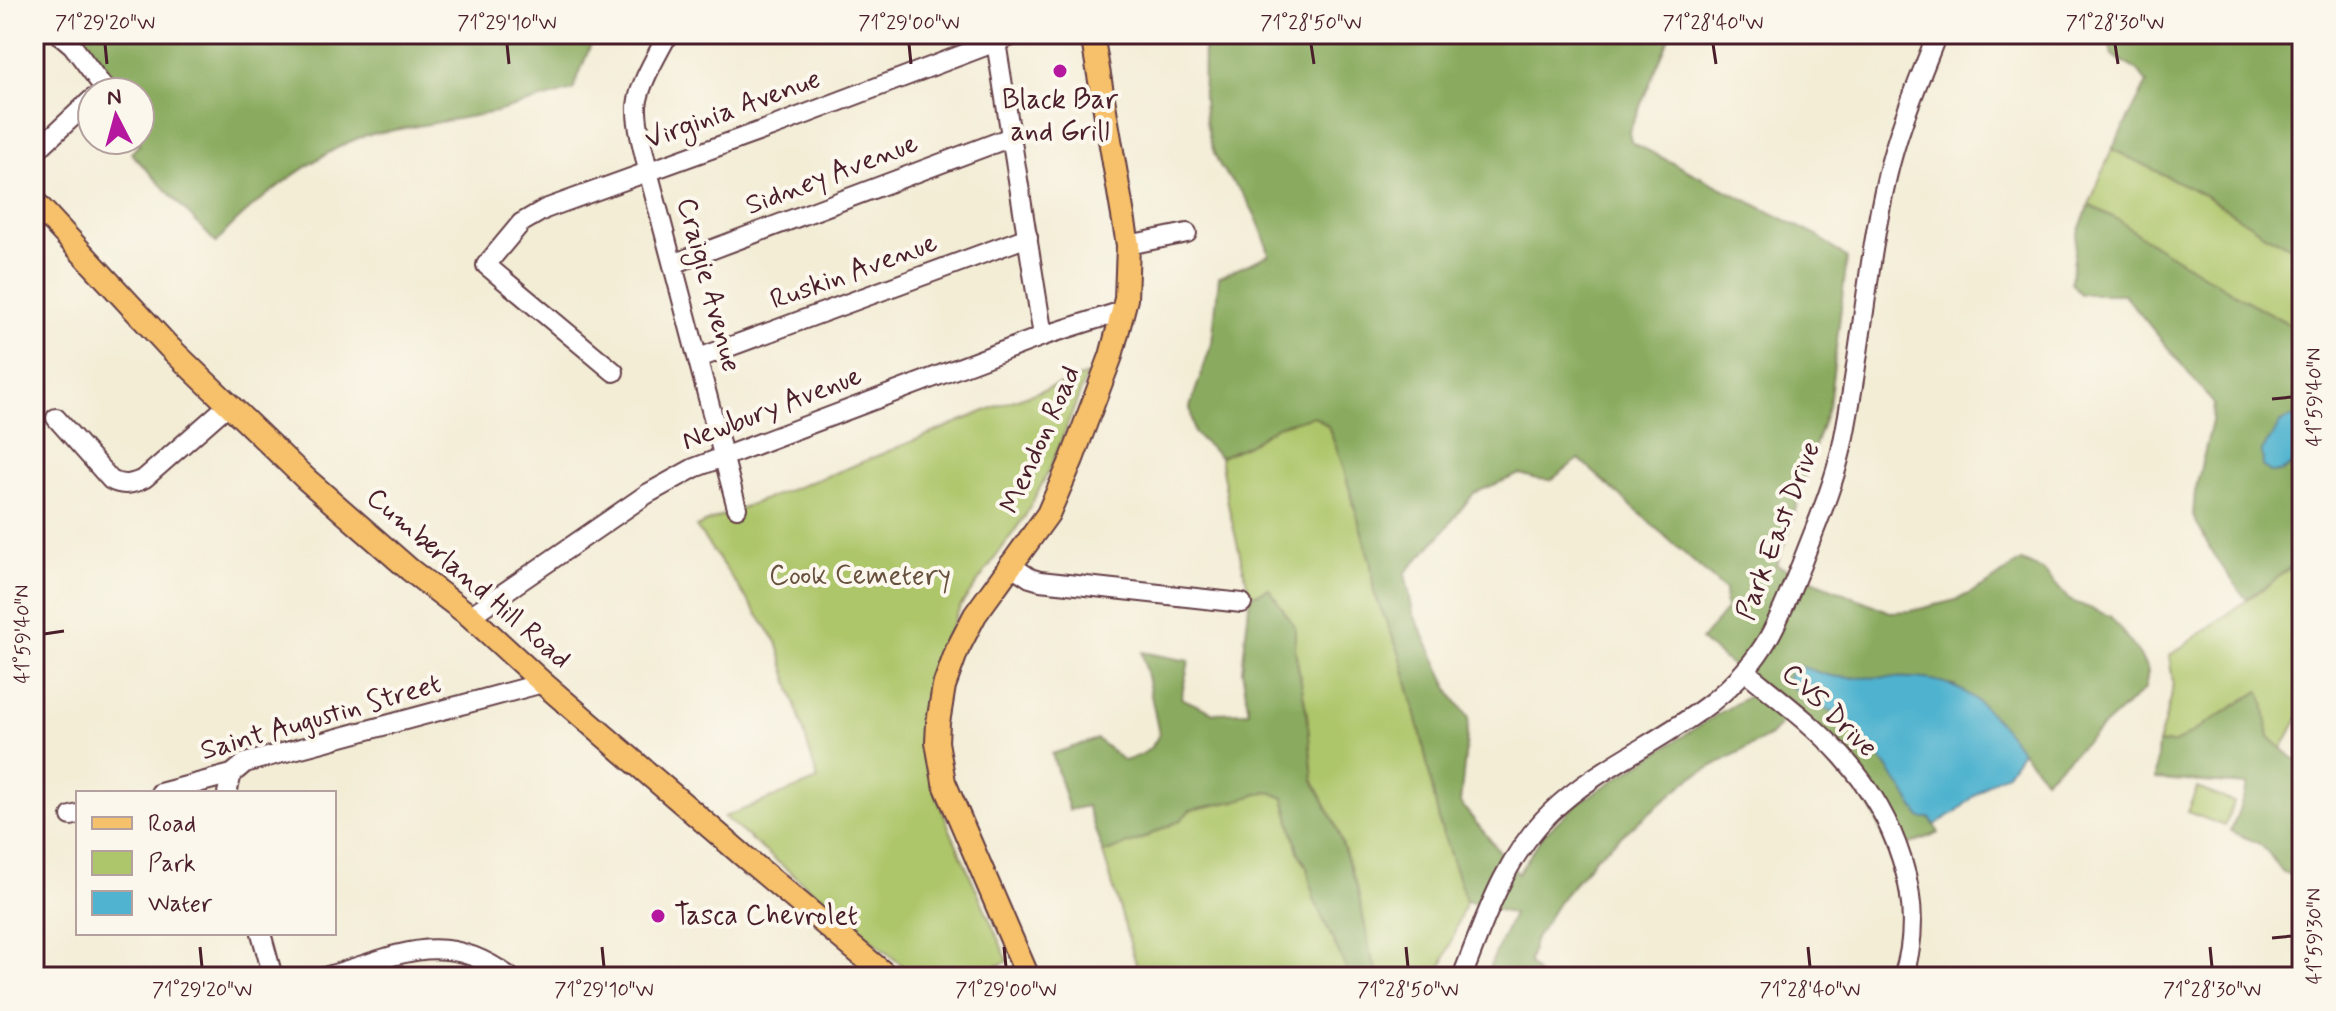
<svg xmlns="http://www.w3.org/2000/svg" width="2336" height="1011" font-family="Mynerve,sans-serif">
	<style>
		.green { fill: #aec66b; stroke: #7c724b; stroke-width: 2 }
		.forest { fill: #8aab5f; stroke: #6a6545; stroke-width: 2; fill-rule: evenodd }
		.water { fill: #50b3cf; stroke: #4d697d; stroke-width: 2 }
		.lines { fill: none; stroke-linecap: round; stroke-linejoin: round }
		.minor-casing { stroke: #633e45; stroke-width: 22 }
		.major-casing { stroke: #633e45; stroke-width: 26 }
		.minor { stroke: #fff; stroke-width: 18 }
		.major { stroke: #f6c16b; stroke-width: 22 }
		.ticks { fill: none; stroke: #4a1f2b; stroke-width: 3 }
		.poi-dot { fill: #b5179e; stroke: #fbf7ec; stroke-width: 3 }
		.labels { text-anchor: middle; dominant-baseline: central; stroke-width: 8; stroke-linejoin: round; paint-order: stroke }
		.poi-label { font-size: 28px; fill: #4a1f2b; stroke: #fbf7ec }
		.street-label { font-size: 28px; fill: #4a1f2b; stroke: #fbf7ec }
		.park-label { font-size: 28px; fill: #68513e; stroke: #fbf7ec }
		.neatline { fill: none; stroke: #4a1f2b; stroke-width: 3 }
		.ticks-label { font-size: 20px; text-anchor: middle; fill: #4a1f2b }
	</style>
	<rect width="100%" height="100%" fill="#fbf7ec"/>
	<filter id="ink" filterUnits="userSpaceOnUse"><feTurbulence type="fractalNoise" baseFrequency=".0125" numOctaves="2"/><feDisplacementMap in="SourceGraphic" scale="16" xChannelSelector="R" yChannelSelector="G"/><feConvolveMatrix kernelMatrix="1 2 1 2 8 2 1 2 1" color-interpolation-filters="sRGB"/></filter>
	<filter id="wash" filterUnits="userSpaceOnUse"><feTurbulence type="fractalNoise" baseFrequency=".006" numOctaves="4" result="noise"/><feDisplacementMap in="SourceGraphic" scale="32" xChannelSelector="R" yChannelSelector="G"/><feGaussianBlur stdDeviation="1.8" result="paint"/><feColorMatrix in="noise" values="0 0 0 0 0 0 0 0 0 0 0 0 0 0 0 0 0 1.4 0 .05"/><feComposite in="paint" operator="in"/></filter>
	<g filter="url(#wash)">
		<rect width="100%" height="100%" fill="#f3edd6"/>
		<g class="green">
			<polygon points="2112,149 2205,195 2266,235 2302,252 2302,331 2245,300 2140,236 2119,220 2089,205"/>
			<polygon points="1087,375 1051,467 1025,516 960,607 933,668 920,715 924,763 951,832 1008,961 973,977 916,977 724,817 818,780 777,642 696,527 733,511 843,470 1000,405"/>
			<polygon points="1314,416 1328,426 1342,463 1371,564 1374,592 1400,654 1421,734 1440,825 1466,901 1438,977 1380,977 1371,956 1357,887 1334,821 1313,780 1307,715 1295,650 1295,627 1269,589 1250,596 1229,509 1220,457 1248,445 1277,426"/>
			<polygon points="2302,551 2302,650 2297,652 2297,669 2302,673 2302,711 2282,749 2269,737 2257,692 2175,743 2158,744 2171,698 2173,682 2169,656 2271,583 2295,563"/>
			<polygon points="2197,788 2234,802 2225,826 2187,812"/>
			<polygon points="1268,791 1284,798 1298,851 1307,867 1314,899 1350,977 1140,977 1103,853 1137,841 1180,820 1190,810 1235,801"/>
		</g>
		<g class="forest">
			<path d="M75,34H595L573,90L496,112L367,135C323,149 245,207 216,243L131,153L140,144L136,140H140V92H101L116,79Z"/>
			<path d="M1212,34H1671L1629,132L1631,142L1819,237L1847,259L1829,405L1807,469L1788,535L1776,565L1890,612L1911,611L1956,600L1985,586L2021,561L2043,570L2069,600L2110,616L2137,651L2148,671L2145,689L2045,779L1993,716L1953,685L1929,680L1834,677L1796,666L1792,687L1853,726L1930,818L1939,833L1889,852L1874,814L1849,776L1789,714L1770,736L1692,777L1595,858L1559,901L1534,941L1529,963L1540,977H1485L1513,914L1466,901L1440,825L1421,734L1400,654L1374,592L1371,564L1342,463L1328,426L1314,416L1277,426L1248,445L1220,457L1194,433L1190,407L1212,342L1219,277L1269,255C1266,238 1253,207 1242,193C1235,183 1224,174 1219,164C1199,125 1204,77 1204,35ZM1579,459L1725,590L1726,610L1701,640L1760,689L1708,720L1577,804L1543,835L1518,874L1460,803L1469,718L1452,695L1413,613L1405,573L1439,537L1474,493L1520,474L1537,479L1551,480Z"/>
			<polygon points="2107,34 2302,34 2302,252 2266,235 2205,195 2112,149 2147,83 2138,71 2112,55"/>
			<polygon points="2089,205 2119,220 2140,236 2245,300 2302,331 2302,421 2292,417 2298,458 2302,446 2302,551 2295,563 2271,583 2246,599 2213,554 2193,516 2195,492 2212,421 2214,404 2124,294 2080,294 2071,282 2077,235"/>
			<path d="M1269,589L1295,627V650L1307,715L1313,780L1334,821L1357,887L1371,956L1380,977H1350L1314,899L1307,867L1298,851L1284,798L1268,791L1235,801L1190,810L1181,820L1137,841L1103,853L1087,806L1069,810L1052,754L1097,739L1124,761C1141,756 1152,751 1159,734L1142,652L1189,661L1181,698L1214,713L1249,712L1242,670L1250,596Z"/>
			<path d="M2259,691L2264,701L2269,737L2293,758L2302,762V883L2293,874L2283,873C2274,863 2268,848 2256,842C2248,838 2239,836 2231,831L2248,785L2155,779L2158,744L2175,743Z"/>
		</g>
		<g class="water">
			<path d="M2292,417L2302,421C2302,445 2300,473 2270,473L2263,466L2262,451L2281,422Z"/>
			<path d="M1796,666C1810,668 1824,676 1838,677C1873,680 1923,672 1955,687C1983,700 2003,727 2022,751L2007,773L1989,783L1957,811L1935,825L1930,818H1921L1888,768L1853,726L1792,687L1788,677L1791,669Z"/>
		</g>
	</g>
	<g filter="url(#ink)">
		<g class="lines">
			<defs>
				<g id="minor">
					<polyline points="59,34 72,45 104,88 100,92"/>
					<path d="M668,34C658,54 639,84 637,106C636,127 644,150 648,171L737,508"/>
					<polyline points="996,42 1043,336"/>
					<polyline points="34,153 92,99"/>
					<polyline points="1128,245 1187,233"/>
					<polyline points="673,264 1011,137"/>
					<polyline points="699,358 1028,237"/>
					<polyline points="614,372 486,265 521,223 545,209 777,125 1017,34"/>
					<path d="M56,418L111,480C123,487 134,484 145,478L228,405"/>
					<polyline points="1009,564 1030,578 1040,581 1242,603"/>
					<polyline points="470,616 647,494 694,468 1043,336 1122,311"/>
					<path d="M1745,671C1778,698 1813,724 1842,756C1894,814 1929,900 1903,977"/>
					<polyline points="160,793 232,774 245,763 543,683"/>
					<polyline points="227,793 232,774"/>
					<polyline points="71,816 78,814"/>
					<polyline points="261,933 273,977"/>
					<path d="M324,977C397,957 441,926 510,977"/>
					<path d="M1462,977C1485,919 1504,858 1550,813C1619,746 1718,726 1769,637C1782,614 1791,589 1801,565C1815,528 1832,490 1841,451C1861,360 1866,267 1887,177C1898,128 1919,81 1937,34"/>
				</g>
				<g id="major">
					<polyline points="34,201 169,347 306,479 410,570 470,616 543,683 746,858 888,977"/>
					<polyline points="1028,977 944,782 937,742 938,723 944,686 957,650 975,615 1048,514 1072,459 1111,356 1126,299 1128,245 1092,34"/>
				</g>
			</defs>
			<use href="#minor" class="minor-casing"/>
			<use href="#major" class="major-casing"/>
			<use href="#minor" class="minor"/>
			<use href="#major" class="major"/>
		</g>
	</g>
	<path class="ticks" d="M105,44L107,64M507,44L509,64M909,44L911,64M1311,44L1314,64M1713,44L1716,64M2115,44L2118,64M2272,399L2292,397M44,634L64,631M2272,938L2292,936M200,947L202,967M602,947L604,967M1004,947L1006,967M1406,947L1408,967M1808,947L1810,967M2210,947L2212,967"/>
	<g class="poi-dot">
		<circle cx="1060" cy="71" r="8"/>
		<circle cx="658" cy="916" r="8"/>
	</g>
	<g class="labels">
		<g class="poi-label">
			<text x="1060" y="100">Black Bar<tspan x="1060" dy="32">and Grill</tspan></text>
			<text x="674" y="916" text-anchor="start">Tasca Chevrolet</text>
		</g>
		<g class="street-label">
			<text transform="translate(733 110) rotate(-20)">Virginia Avenue</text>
			<text transform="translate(832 175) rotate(-21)">Sidney Avenue</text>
			<text transform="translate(854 272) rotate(-20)">Ruskin Avenue</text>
			<text transform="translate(708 285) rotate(75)">Craigie Avenue</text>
			<text transform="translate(772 409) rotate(-21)">Newbury Avenue</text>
			<text transform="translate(1041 440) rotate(-66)">Mendon Road</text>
			<text transform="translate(1779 531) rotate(-69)">Park East Drive</text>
			<text transform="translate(468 579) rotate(41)">Cumberland Hill Road</text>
			<text transform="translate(1829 711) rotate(44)">CVS Drive</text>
			<text transform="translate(321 718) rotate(-16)">Saint Augustin Street</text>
		</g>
		<g class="park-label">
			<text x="860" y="576">Cook Cemetery</text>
		</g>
	</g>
	<rect width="2336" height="1011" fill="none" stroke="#fbf7ec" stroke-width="88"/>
	<rect x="76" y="791" width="260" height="144" fill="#fbf7ec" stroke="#b4a19f" stroke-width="2"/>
	<rect x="92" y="817" width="40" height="12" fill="#f6c16b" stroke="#b4a19f" stroke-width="2"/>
	<text x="148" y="831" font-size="24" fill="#4a1f2b">Road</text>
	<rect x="92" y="851" width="40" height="24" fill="#aec66b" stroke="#b4a19f" stroke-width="2"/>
	<text x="148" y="871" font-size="24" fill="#4a1f2b">Park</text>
	<rect x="92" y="891" width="40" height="24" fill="#50b3cf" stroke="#b4a19f" stroke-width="2"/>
	<text x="148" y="911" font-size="24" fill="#4a1f2b">Water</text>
	<g transform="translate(116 116) rotate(354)"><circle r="38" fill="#fbf7ec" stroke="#b4a19f" stroke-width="2"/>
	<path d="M0-6L14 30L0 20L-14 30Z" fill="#b5179e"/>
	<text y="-12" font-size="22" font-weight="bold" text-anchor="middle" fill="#4a1f2b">N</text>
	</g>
	<rect x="44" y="44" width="2248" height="923" class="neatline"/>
	<g class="ticks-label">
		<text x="105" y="29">71°29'20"W</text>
		<text x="507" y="29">71°29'10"W</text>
		<text x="909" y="29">71°29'00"W</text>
		<text x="1311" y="29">71°28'50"W</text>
		<text x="1713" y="29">71°28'40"W</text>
		<text x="2115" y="29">71°28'30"W</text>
		<text transform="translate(2314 397) rotate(-90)" y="7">41°59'40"N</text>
		<text transform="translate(22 634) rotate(-90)" y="7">41°59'40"N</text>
		<text transform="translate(2314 936) rotate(-90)" y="7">41°59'30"N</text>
		<text x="202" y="996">71°29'20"W</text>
		<text x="604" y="996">71°29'10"W</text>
		<text x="1006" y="996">71°29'00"W</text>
		<text x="1408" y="996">71°28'50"W</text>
		<text x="1810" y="996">71°28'40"W</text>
		<text x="2212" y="996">71°28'30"W</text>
	</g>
</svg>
